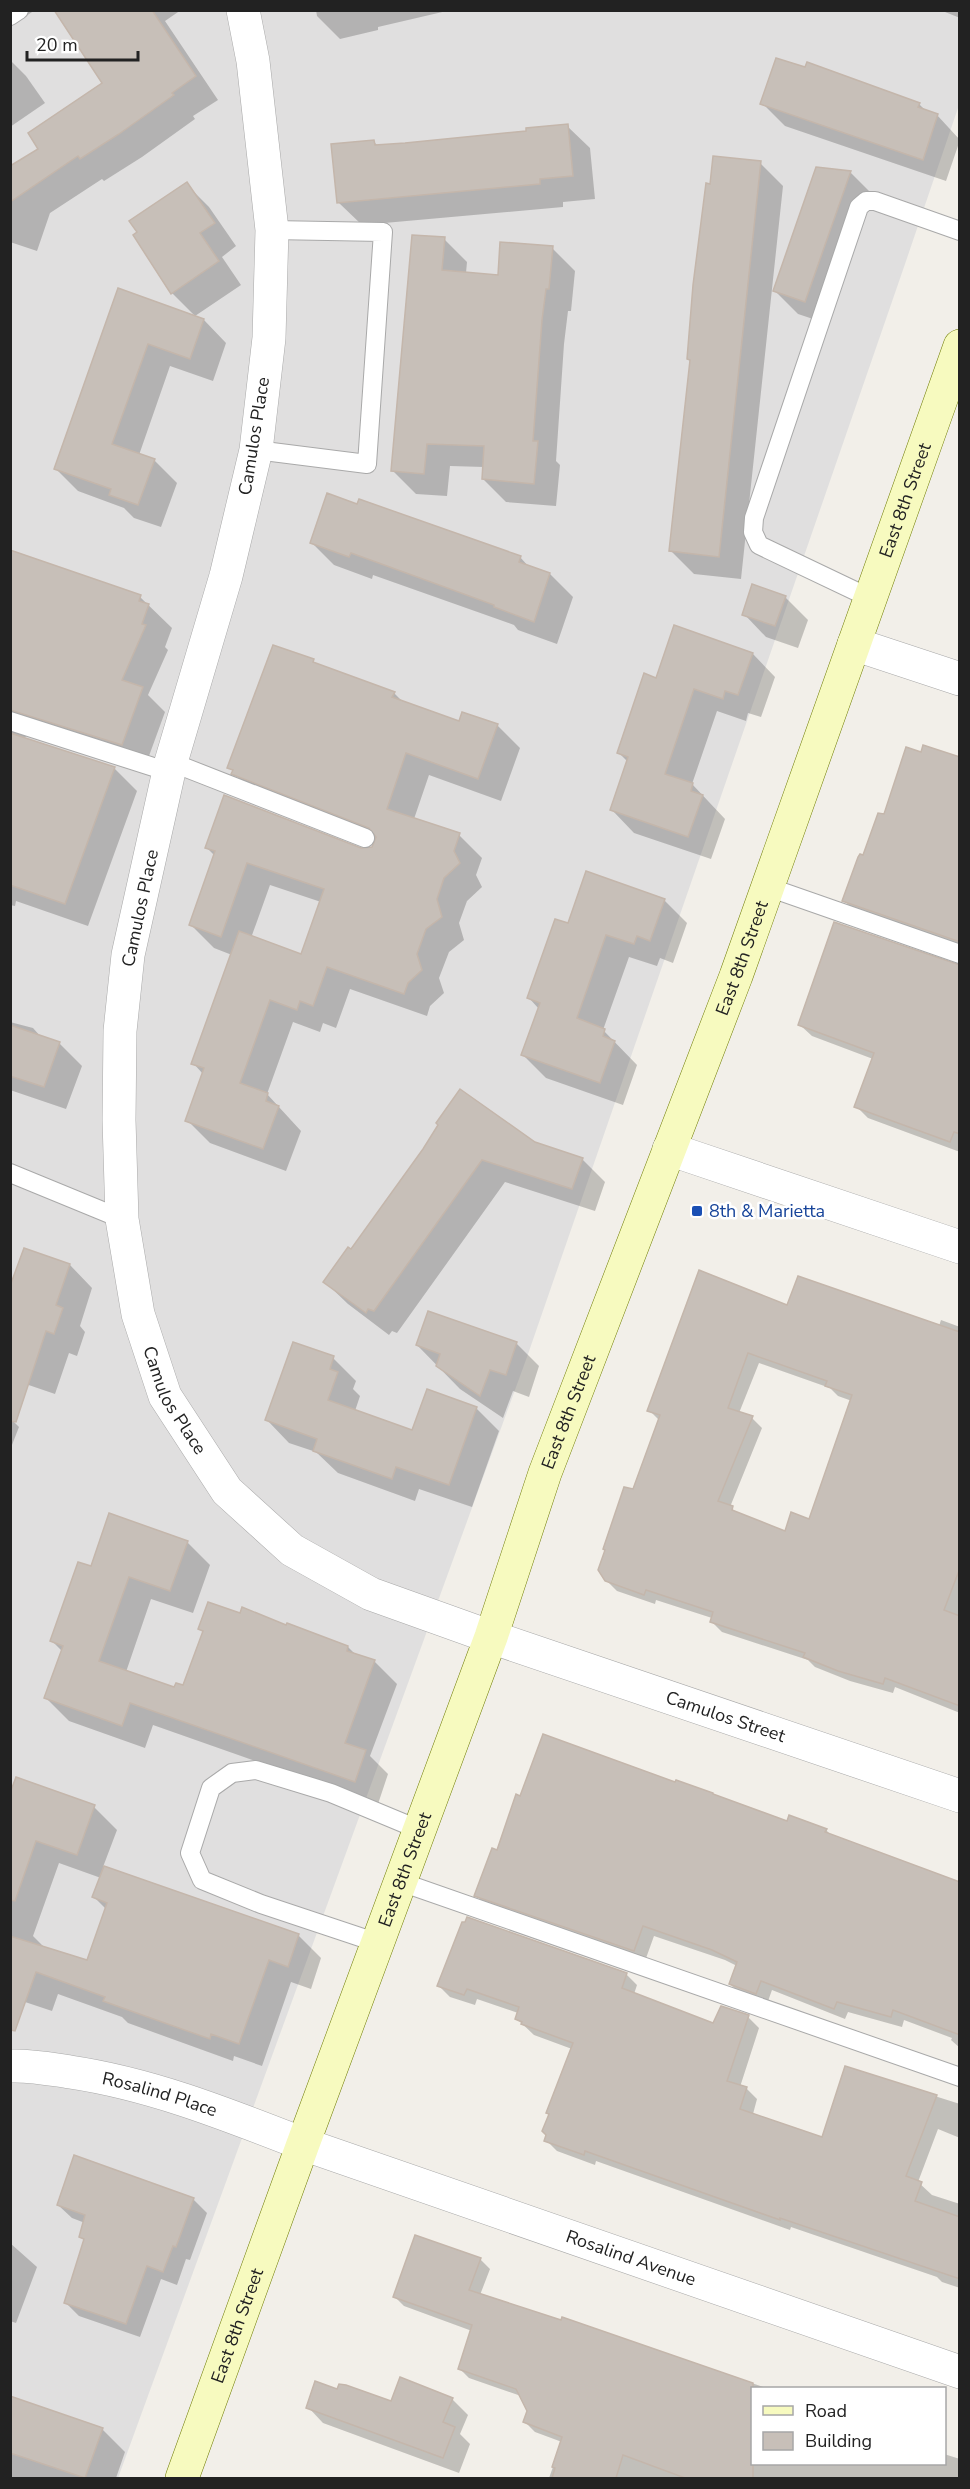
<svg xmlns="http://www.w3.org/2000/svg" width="970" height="2489" font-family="'Nunito Sans',sans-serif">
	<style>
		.residential { fill: #e0dfdf }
		.shadow { fill: #0003; fill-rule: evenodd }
		.building { fill: #c7bfb8; stroke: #c4b6ab; stroke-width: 1.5; fill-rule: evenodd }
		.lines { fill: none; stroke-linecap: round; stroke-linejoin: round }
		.lane-casing { stroke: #a9a9a9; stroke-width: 20 }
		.street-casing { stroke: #a9a9a9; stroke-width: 34 }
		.secondary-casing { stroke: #707d05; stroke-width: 34 }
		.lane { stroke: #fff; stroke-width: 18 }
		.street { stroke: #fff; stroke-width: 33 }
		.secondary { stroke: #f7fabf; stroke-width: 33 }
		.transit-dot { fill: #1a4fb4; stroke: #fff; stroke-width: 2 }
		.labels { text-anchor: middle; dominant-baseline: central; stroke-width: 5; stroke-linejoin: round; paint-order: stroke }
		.street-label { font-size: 18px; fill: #222; stroke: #fff }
		.transit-label { font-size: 18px; fill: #164399; stroke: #fff; text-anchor: start }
	</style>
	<rect width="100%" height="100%" fill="#f2efe9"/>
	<polygon class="residential" points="11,11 959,11 959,105 905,264 527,1357 118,2478 11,2478"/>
	<g class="shadow">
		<polygon points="10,10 35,10 10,27"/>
		<polygon points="56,10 181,10 165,21 218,100 193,116 195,119 142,157 104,181 102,179 50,213 37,251 10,242 10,168 40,149 104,83"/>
		<polygon points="316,10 451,10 378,27 378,30 340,39 317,16"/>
		<polygon points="940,10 960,10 960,18"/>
		<polygon points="10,60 26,76 45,103 10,127"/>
		<polygon points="762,103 919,104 927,112 937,115 960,140 946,181 785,126"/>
		<polygon points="567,126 590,148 595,199 563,202 563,207 362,225 339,203 374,142 378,146 528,133"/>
		<polygon points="760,163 783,186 741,579 694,574 671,551 691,362 688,359 711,185"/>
		<polygon points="850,172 873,195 828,324 798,314 775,291"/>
		<polygon points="186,184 209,207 236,246 222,257 241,285 195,316 172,293 135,235"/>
		<polygon points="444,239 467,262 466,273 499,276 552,248 575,271 571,311 568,311 564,344 556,461 560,465 556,506 506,502 483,479 484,467 450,466 447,496 416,494 393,471"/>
		<polygon points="119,290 204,320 226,343 213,381 170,366 139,455 154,460 177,483 161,527 134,518 124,508 78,491 56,469"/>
		<polygon points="311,542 520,557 529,567 550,574 573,597 557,644 518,630 514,625 373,575 372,579 334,565"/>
		<polygon points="10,551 140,597 172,628 165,647 168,650 148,695 165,712 145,767 30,733 23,739 114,768 137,791 88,926 16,901 15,906 10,905"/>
		<polygon points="785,597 808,620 798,648 766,637 744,614"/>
		<polygon points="753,654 775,677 761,717 748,713 746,721 717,711 692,784 725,819 711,859 634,833 612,810 628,762 618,752 657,680"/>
		<path d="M313,661L319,666L394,693L404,703L460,723L497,725L520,748L501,801L429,775L414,819L459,835L482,858L476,875L482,887L467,901L459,923L464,940L449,952L439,978L444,993L430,1006L427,1016L350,989L336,1028L323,1023L320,1032L293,1022L267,1094L301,1131L286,1171L210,1143L187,1120L203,1074L193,1063L232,955L214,948L191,925L215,856L207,848L361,850L372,849L376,843L256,796L229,767ZM270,885L321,902L302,956L251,938Z"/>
		<polygon points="960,760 960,949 855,912 844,900 885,816"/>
		<polygon points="664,900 687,923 673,963 660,958 657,966 629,957 603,1030 637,1065 623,1105 546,1078 523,1055 539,1009 529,998 569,925"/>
		<polygon points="960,966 960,1152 868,1118 856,1106 873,1059 812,1036 800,1025"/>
		<polygon points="10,1022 33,1028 41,1037 59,1043 82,1066 66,1109 10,1090"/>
		<polygon points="534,1143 582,1159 605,1182 595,1211 505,1182 397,1333 392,1331 389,1335 348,1304 325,1282 351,1252 424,1150"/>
		<polygon points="70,1265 92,1288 80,1326 85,1332 77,1356 69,1353 55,1394 11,1379"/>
		<path d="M788,1307L939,1326L941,1320L960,1327V1713L895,1687L893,1693L850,1681L815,1667L808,1660L722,1632L711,1621L712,1618L656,1600L655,1604L617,1591L606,1580L634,1491L660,1421L649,1410ZM759,1363L830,1388L838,1396L852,1401L810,1520L786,1533L739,1515L730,1507L762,1428L752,1418L739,1413Z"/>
		<polygon points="516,1343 539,1366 529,1397 513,1391 503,1418 460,1389 417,1345"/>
		<polygon points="294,1344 333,1358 356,1381 353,1389 360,1396 355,1411 413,1432 476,1408 499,1431 472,1507 419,1489 415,1501 338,1473 316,1452 289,1443 267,1420"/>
		<polygon points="10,1418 19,1427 10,1450"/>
		<polygon points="187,1542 210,1565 193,1613 151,1599 126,1672 175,1689 184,1687 204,1633 200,1629 287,1627 348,1647 356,1655 374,1661 397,1684 370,1756 388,1774 378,1804 153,1725 145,1748 69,1721 46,1698 62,1651 52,1641 92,1568"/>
		<path d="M10,1797L94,1807L117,1830L103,1867L298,1935L321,1958L311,1989L291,1982L262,2066L234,2056L233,2061L128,2023L122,2017L58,1994L52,2011L10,1997ZM59,1863L101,1878L94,1897L106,1909L88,1962L46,1949L33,1936Z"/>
		<polygon points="788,1823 826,1830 833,1837 960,1883 960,2048 951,2040 952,2038 904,2020 902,2027 848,2012 845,2019 772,1990 767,2004 741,1995 730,1984 737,1966 725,1960 654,1936 645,1961 487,1906 476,1895 498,1852"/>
		<polygon points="626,1974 637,1985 634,1994 713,2025 748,2017 759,2028 740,2087 747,2089 757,2099 753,2114 823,2139 846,2068 960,2104 960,2138 938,2129 918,2182 932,2195 960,2204 960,2288 942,2282 937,2277 791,2227 790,2230 596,2161 595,2165 557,2151 546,2140 572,2049 534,2035 516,2018 518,2013 477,1999 475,2005 450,1997 439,1986"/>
		<polygon points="193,2199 207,2213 190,2260 186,2259 177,2285 161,2279 140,2337 79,2316 65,2302 85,2241 81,2237 85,2223 72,2218 58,2205"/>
		<polygon points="10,2243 37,2267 16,2323 10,2321"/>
		<polygon points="480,2259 490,2269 480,2295 562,2321 563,2318 766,2388 752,2388 752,2464 944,2464 944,2454 960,2459 960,2478 549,2478 562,2442 535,2432 525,2422 529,2411 521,2396 469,2378 459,2368 472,2331 404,2306 395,2297"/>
		<polygon points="338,2391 392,2402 452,2399 468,2415 460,2434 470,2444 459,2473 323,2423 308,2407"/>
		<polygon points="10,2398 102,2429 125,2452 116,2478 10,2478"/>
	</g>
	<g class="building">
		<polygon points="54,10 152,10 196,76 172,93 174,95 119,134 80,159 78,156 10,202 10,166 38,149 28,133 102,83"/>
		<polygon points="776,58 805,67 807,62 920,103 918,107 938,114 923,160 760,104"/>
		<polygon points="568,124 573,176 540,179 540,184 337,203 331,144 374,140 375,145 405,143 526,131 526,128"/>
		<polygon points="713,156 761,161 719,557 669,551 690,360 687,359 693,285 706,183 710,184"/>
		<polygon points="816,167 851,171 805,302 773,291"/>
		<polygon points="187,182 215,223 200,233 219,261 171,294 133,235 137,232 129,221"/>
		<polygon points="412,235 445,237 442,270 498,275 500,242 553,246 549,289 546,289 542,320 533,441 538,441 534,484 482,479 484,446 427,444 424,474 391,471"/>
		<polygon points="118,288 204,319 190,359 148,344 112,444 155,459 138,505 109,495 111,489 54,469"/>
		<polygon points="327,493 357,504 359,499 521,556 519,562 550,573 534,622 494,607 494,605 387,566 351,553 349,557 310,543"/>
		<polygon points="10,550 141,595 139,601 149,604 142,624 146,625 122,680 143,687 122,745 10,710"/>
		<polygon points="752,584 786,596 775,626 742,615"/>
		<polygon points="674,625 753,653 738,695 725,691 723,699 694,689 665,774 693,783 691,791 703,795 688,837 610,810 628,757 617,753 644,673 656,678"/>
		<polygon points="273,645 314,659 313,662 395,692 392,697 459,721 462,712 498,724 478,779 406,753 387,809 460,833 454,851 460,863 444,878 437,899 442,917 426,929 417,954 422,970 408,983 404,994 327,967 313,1006 300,1001 297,1010 270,1000 240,1083 268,1093 266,1101 279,1106 263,1149 185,1121 204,1068 191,1064 239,931 301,954 324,889 247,863 221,937 189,925 215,851 205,848 224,795 361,848 372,847 376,837 369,828 231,774 233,770 227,768"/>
		<polygon points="10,733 115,767 65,904 10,885"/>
		<polygon points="923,745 960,757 960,942 842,901 858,857 860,854 863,855 878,813 884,814 906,747 921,752"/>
		<polygon points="586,871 665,899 650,941 637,936 634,944 606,935 577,1018 605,1029 603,1036 615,1041 600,1083 521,1055 540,1003 527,998 555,919 568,923"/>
		<polygon points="834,922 960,965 960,1134 954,1132 950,1142 854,1107 874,1053 798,1025"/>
		<polygon points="10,1025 60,1042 44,1087 10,1076"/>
		<polygon points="460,1089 535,1142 583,1158 572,1189 482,1160 374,1311 368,1309 366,1313 323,1282 348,1247 351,1249 423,1149 438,1125 436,1123"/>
		<polygon points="24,1248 70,1264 56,1305 63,1308 54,1334 46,1331 16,1422 10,1421 10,1286"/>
		<path d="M699,1270L787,1305L798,1276L960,1332V1568L944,1610L960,1616V1706L885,1678L883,1684L838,1671L803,1657L805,1653L710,1622L713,1612L646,1590L644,1595L605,1581L598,1570L605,1550L603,1549L624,1487L633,1489L660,1415L647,1411ZM748,1353L827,1381L825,1386L852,1395L809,1519L791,1512L785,1531L732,1510L733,1506L718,1501L753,1416L728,1408Z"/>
		<polygon points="428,1311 517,1342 506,1375 490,1370 480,1396 436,1366 440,1354 416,1345"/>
		<polygon points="293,1342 334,1356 330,1369 338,1372 328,1400 412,1430 427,1389 477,1407 449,1485 396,1467 392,1479 313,1451 317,1439 265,1420"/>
		<polygon points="109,1513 188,1541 170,1591 129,1577 99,1661 174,1687 176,1683 183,1685 203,1631 198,1629 208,1602 240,1613 242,1607 286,1625 287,1623 348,1646 347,1651 375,1660 345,1743 366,1750 355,1782 130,1703 122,1726 44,1698 63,1646 50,1641 78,1562 91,1566"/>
		<polygon points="543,1734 675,1782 676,1780 713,1793 713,1794 787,1821 789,1815 827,1829 825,1832 960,1882 960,2035 893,2010 891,2017 837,2002 834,2009 761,1981 756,1994 729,1984 737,1962 712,1950 643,1926 634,1951 474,1896 492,1848 497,1850 516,1794 520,1796"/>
		<polygon points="16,1777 95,1805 77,1855 36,1841 15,1901 10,1900 10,1793"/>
		<polygon points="104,1866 299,1934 288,1967 269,1960 239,2044 211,2034 210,2039 145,2016 103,2001 105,1997 36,1972 15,2031 10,2030 10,1936 87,1960 107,1903 92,1897"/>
		<polygon points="467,1917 627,1973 622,1988 713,2023 721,2006 749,2015 727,2081 747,2087 740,2109 822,2137 845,2066 937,2095 906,2176 922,2182 915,2201 960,2217 960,2279 780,2218 780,2220 585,2151 584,2155 544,2141 546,2135 542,2131 549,2114 546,2113 573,2043 521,2024 522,2022 515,2019 519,2007 467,1989 464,1995 437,1986 462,1922 465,1922"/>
		<polygon points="74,2155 194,2198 176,2247 173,2246 163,2272 147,2266 126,2324 64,2303 84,2239 79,2237 85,2215 57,2205"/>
		<polygon points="415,2235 481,2258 469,2290 561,2320 562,2317 753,2383 753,2478 685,2478 623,2455 616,2478 552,2478 555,2468 552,2467 562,2437 523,2422 527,2411 516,2389 458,2369 472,2325 393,2297"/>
		<polygon points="400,2377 453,2398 443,2422 455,2427 443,2458 306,2408 315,2381 337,2389 339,2384 346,2385 391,2401"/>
		<polygon points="10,2396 103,2428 85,2478 10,2453"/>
	</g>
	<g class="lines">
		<defs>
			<g id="lane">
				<polyline points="10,16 19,10"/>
				<polyline points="256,450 367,464 383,232 272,230"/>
				<polyline points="870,598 759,545 753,532 754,518 859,207 866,201 875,201 960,231"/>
				<polyline points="10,721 169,772"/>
				<polyline points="171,762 365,838"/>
				<polyline points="768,887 960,954"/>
				<polyline points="10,1173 122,1219"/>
				<polyline points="401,1882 960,2077"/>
				<polyline points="378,1943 261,1904 202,1880 190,1853 211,1788 232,1773 256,1770 331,1793 420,1830"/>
			</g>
			<g id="street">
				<path id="s1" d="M243,10L253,61L272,230L269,338L256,450L226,576L171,762L128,955L120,1031L119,1120L122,1219L138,1314L165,1396L227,1491L292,1550L371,1594L491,1637L960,1796"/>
				<polyline points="854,644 960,679"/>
				<polyline points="669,1149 960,1247"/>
				<path id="s2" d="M10,2066C31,2065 50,2069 70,2072C151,2084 226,2114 303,2144L960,2372"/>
			</g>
			<g id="secondary">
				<path id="s3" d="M182,2478L303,2144L491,1637L545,1473L736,976L960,346"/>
			</g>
		</defs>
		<use href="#lane" class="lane-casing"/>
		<use href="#street" class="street-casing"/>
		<use href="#secondary" class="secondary-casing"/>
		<use href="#lane" class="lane"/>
		<use href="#street" class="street"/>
		<use href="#secondary" class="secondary"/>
	</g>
	<rect class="transit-dot" x="691" y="1205" width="12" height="12" rx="3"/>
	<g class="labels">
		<g class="street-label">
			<text transform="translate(254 436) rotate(-81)">Camulos Place</text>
			<text stroke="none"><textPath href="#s3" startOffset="2106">East 8th Street</textPath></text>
			<text transform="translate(140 908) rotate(-78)">Camulos Place</text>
			<text stroke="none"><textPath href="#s3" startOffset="1620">East 8th Street</textPath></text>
			<text stroke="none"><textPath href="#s1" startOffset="1419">Camulos Place</textPath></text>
			<text stroke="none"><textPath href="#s3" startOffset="1134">East 8th Street</textPath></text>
			<text stroke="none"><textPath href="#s1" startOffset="2078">Camulos Street</textPath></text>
			<text stroke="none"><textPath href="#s3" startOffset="648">East 8th Street</textPath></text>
			<text stroke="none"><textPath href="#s2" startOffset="153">Rosalind Place</textPath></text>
			<text stroke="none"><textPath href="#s2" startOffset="652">Rosalind Avenue</textPath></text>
			<text stroke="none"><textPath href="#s3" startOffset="162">East 8th Street</textPath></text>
		</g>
		<g class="transit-label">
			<text x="709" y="1211">8th &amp; Marietta</text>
		</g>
	</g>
	<rect width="970" height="2489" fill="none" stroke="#222222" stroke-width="24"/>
	<rect x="751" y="2387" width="195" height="78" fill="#ffffff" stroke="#a7a7a7" stroke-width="1.5"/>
	<rect x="763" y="2406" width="30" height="9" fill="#f7fabf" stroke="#a7a7a7" stroke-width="1.5"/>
	<text x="805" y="2417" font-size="18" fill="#222222">Road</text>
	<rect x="763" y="2432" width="30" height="18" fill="#c7bfb8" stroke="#a7a7a7" stroke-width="1.5"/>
	<text x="805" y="2447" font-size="18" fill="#222222">Building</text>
	<path d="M27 51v9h111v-9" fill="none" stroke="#222222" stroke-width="3"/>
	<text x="36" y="51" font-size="18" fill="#222222" stroke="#ffffff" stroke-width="4.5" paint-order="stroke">20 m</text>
</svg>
